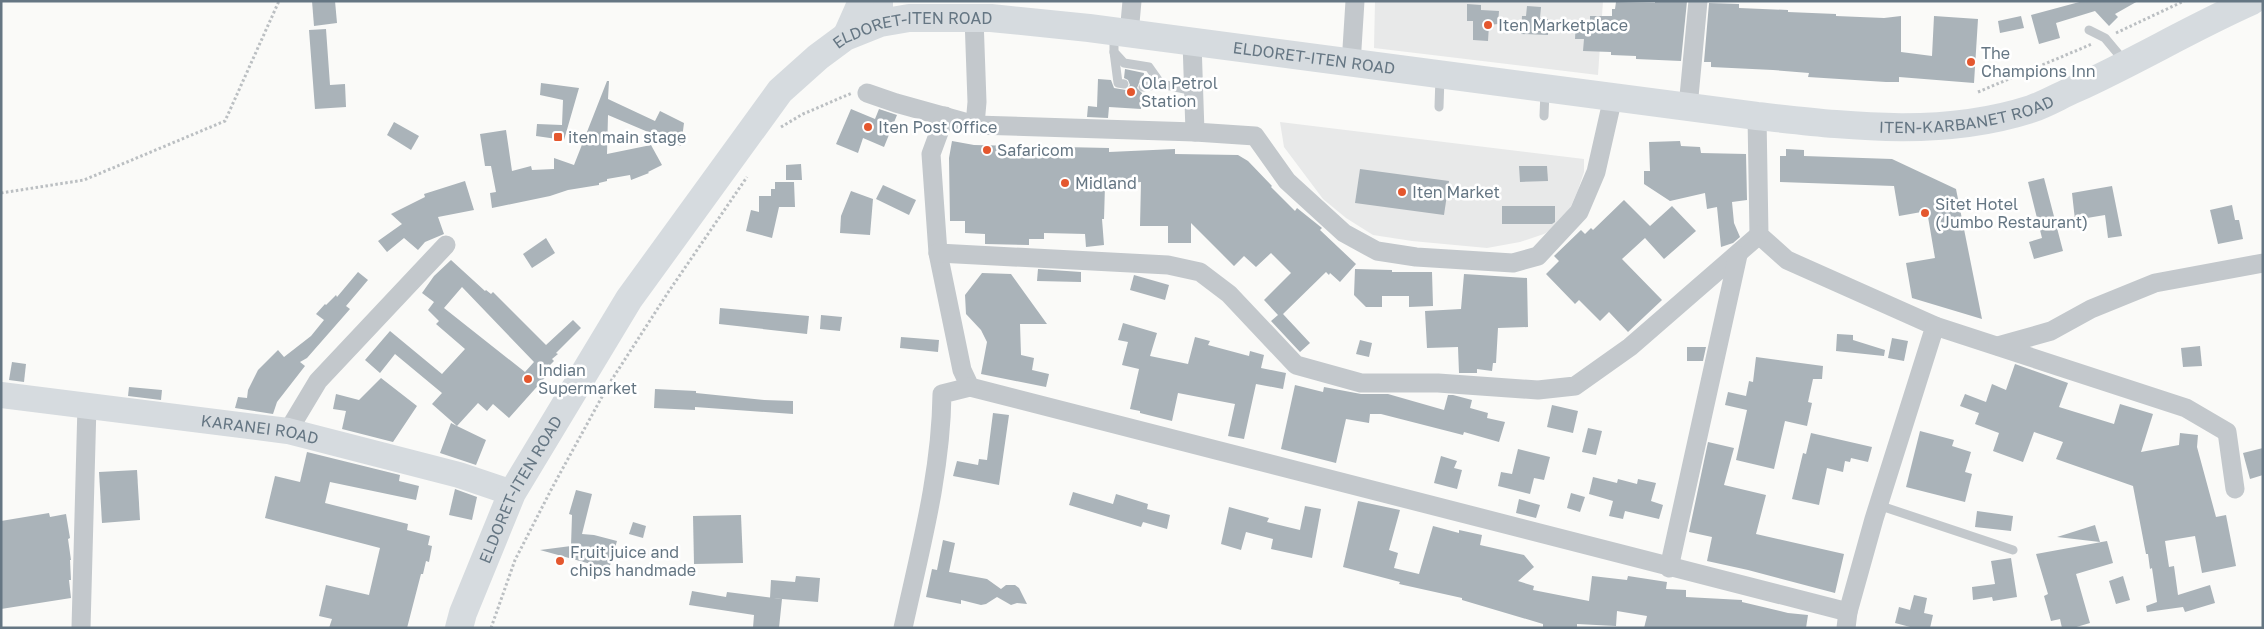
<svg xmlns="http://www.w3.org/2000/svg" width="2264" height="629" font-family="'Golos Text',sans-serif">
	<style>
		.built { fill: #e8e9e9 }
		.building { fill: #aab3b9; fill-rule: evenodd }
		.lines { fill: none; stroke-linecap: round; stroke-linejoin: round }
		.path { stroke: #bbbfc2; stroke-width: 3; stroke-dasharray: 2.5 2.5; stroke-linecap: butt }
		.lane { stroke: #c3c8cc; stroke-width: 9 }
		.street { stroke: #c3c8cc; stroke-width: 19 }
		.secondary { stroke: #d6dbdf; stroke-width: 26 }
		.primary { stroke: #d6dbdf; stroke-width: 28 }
		.poi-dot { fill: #e4572e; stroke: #fff; stroke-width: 2 }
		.labels { text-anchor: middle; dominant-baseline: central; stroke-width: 5; stroke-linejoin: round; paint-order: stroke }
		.poi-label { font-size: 16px; fill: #657683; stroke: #fff; text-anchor: start }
		.street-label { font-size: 16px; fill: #657683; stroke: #fff }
	</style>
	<rect width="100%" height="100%" fill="#fafaf8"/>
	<g class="built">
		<polygon points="1375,1 1603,1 1598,75 1374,48"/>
		<polygon points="1280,122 1584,159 1584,172 1578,190 1564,222 1544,234 1520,242 1487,248 1412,241 1373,235 1346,218 1323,199 1284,147"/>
	</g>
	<g class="building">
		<polygon points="312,1 335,1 337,23 314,26"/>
		<polygon points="1655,1 1687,1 1681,61 1636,59 1636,56 1611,55 1611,52 1583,51 1584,39 1575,39 1576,20 1590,20 1590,16 1612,16 1612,9 1615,9 1616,2 1655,3"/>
		<polygon points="2083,1 2138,1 2115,14 2118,17 2109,26 2095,11 2056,23 2060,38 2039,44 2031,15"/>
		<polygon points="1709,3 1739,4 1739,8 1788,10 1788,12 1836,14 1836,16 1884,18 1901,16 1901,52 1932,56 1934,16 1978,19 1974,83 1899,77 1899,82 1886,82 1808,77 1809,73 1773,70 1711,67 1711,62 1704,62"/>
		<polygon points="1467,4 1481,5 1481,10 1499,11 1498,24 1489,25 1488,41 1473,40 1473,21 1467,21"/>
		<polygon points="1527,6 1541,7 1540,18 1548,19 1548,35 1521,34 1522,16 1526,16"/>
		<polygon points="2021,16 2024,28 2000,33 1998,21"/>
		<polygon points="326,29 330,85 345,84 346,107 315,109 309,30"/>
		<polygon points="1125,69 1144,73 1143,81 1139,83 1137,88 1142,93 1141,109 1109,107 1108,118 1087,117 1088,106 1097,107 1098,79 1111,80 1114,88 1126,90 1130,85 1128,80 1124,78"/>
		<polygon points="607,81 609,81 608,99 655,121 660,111 684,123 681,146 608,115 607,154 651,145 662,165 648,172 649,173 631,180 630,175 607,179 607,181 599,183 599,185 568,190 550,196 492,208 490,193 496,192 491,166 485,166 480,134 506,130 512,171 531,166 532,170 554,169 554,158 574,165"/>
		<polygon points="541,83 579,88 564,140 536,136 537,124 562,125 563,100 540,95"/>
		<polygon points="851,109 875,119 879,109 897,115 884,147 863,138 858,153 836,144"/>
		<polygon points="394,122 419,136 411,150 387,135"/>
		<polygon points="952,141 974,145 1109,148 1109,152 1175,149 1175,154 1238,155 1248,161 1272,186 1271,187 1295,211 1297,208 1322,228 1320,230 1356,264 1340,282 1330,273 1329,275 1326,272 1283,314 1310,343 1300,352 1271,321 1278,315 1264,300 1291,273 1271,253 1256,267 1244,256 1234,266 1191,223 1191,243 1168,243 1168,226 1140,226 1141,182 1105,185 1104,219 1102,219 1104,245 1086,247 1085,234 1044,233 1044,239 1029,239 1029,245 985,244 985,234 965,233 965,221 950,221 949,158"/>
		<polygon points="1680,141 1681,146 1700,147 1701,153 1746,154 1747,200 1732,202 1734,223 1740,237 1733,243 1721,247 1717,207 1707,209 1705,193 1670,201 1644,184 1644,171 1650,171 1649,142"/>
		<polygon points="1786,149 1804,150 1804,156 1892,159 1956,189 1982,319 1912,298 1906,263 1935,258 1927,211 1899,216 1894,186 1780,182 1780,156 1786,156"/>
		<polygon points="801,164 802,180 786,180 786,165"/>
		<polygon points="1519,166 1547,166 1548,181 1520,182"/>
		<polygon points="1360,169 1449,181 1444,215 1355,203"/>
		<polygon points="2044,178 2063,251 2034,259 2029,242 2042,238 2028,182"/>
		<polygon points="465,181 474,210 438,217 444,234 425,242 418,250 404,238 387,252 378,241 402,224 391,214 425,197 424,194"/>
		<polygon points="775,182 794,182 795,207 779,207 772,238 746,231 751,210 759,212 759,196 771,196 771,189 775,189"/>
		<polygon points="883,185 916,200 909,215 876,199"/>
		<polygon points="2112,186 2122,236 2108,238 2105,215 2075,220 2072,193"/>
		<polygon points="851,191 873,199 870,235 840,233 841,216"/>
		<polygon points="1624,200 1650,226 1672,206 1696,231 1664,259 1645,238 1622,259 1662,300 1628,332 1609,312 1600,321 1579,300 1575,304 1546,274 1559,261 1554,256 1581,230 1585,234 1591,228 1593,230"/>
		<polygon points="2232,205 2235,220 2239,220 2243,239 2218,244 2210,210"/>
		<polygon points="1502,206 1555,206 1555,222 1552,224 1502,224"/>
		<polygon points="546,238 555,253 532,268 523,254"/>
		<path d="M451,260L485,291L486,290L491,294L493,292L546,345L573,320L581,328L556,353L558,354L552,359L554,361L547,368L551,371L509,418L493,404L487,411L478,403L457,426L486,440L476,465L440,453L451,423L457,426L432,404L442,393L395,354L380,373L365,360L390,331L442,374L465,349L436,324L439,321L428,310L434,302L422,293L434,276ZM462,287L534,362L525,372L444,308Z"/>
		<polygon points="1038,269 1081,272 1081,282 1037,281"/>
		<polygon points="1355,269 1392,270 1392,272 1432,272 1433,306 1409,307 1409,296 1382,296 1382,307 1366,307 1354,295"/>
		<polygon points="358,272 368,280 346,306 350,309 307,358 300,362 305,366 277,402 273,414 235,408 238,397 247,398 248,390 258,370 278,350 284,357 311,336 324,320 316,314 325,304 326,305 336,295 337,297"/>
		<polygon points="982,273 1011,274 1047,324 1020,324 1021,355 1034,358 1032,370 1049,374 1046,387 981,374 987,342 981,330 966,314 965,295"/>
		<polygon points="1464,274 1527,278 1528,327 1498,328 1496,363 1493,363 1492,371 1477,369 1477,373 1459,373 1458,347 1427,348 1425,311 1461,309"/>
		<polygon points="1134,275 1169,285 1165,300 1130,290"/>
		<polygon points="720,308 809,316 807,334 719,324"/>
		<polygon points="821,315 842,317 840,331 820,329"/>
		<polygon points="1123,323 1157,333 1150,356 1188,364 1195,337 1210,341 1208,345 1249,356 1250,351 1264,355 1261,368 1286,373 1283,389 1256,384 1244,439 1228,436 1235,404 1178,393 1172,421 1140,413 1140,411 1130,409 1139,369 1122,365 1128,342 1118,340"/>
		<polygon points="1837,334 1853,335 1853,340 1885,350 1884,356 1836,351"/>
		<polygon points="901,337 939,340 938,352 900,348"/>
		<polygon points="1892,338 1908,341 1904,361 1888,358"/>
		<polygon points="1360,340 1372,343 1369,357 1356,354"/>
		<polygon points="2200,346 2202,366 2183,367 2181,348"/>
		<polygon points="1687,347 1706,347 1703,361 1687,361"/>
		<polygon points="1756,357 1823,366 1822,379 1813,379 1808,402 1812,403 1807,426 1785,421 1774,469 1736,460 1747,410 1725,405 1728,392 1746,396 1749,381 1753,382"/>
		<polygon points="12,362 26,364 24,382 9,380"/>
		<polygon points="2015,364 2068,383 2059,407 2114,424 2120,404 2153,414 2141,452 2179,445 2180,433 2198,435 2197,447 2216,517 2226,515 2236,566 2202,573 2195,536 2165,541 2169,567 2174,566 2178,595 2210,585 2215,603 2185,612 2183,607 2147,612 2146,606 2157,602 2152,568 2150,569 2148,554 2146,554 2133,486 2056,459 2063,442 2034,432 2023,462 1993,451 1999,433 1975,424 1979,413 1960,406 1965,394 1986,402 1992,384 2006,390"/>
		<polygon points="381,378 417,406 393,442 342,429 346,411 333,409 336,394 359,400"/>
		<polygon points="1295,385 1323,392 1324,387 1361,394 1388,394 1444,410 1448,395 1453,395 1472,400 1470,408 1488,413 1487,418 1505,422 1499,442 1464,432 1463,435 1381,414 1370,414 1369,423 1346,419 1336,463 1281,449"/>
		<polygon points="129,387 162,390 161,400 128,396"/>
		<polygon points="655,389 696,391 696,393 764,400 793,401 793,414 695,407 695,410 654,408"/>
		<polygon points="1552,405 1578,411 1573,433 1547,427"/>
		<polygon points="993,413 1009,415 999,485 953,476 957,461 978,465 979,459 987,460"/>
		<polygon points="1588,428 1602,431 1596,455 1582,452"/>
		<polygon points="1920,431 1954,440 1952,446 1971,452 1965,472 1972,474 1965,502 1906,487"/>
		<polygon points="1811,433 1872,447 1868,462 1851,458 1850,462 1845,461 1843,472 1827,468 1819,505 1792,499 1803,453 1806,454"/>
		<polygon points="1708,442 1734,448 1724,485 1766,495 1756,534 1844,554 1835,593 1748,570 1707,561 1712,537 1689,532"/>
		<polygon points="2263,448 2263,475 2250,479 2243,453"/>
		<polygon points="1518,449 1550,457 1544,480 1534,478 1530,494 1498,486 1501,472 1512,474"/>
		<polygon points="307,452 400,475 399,481 419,486 416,500 330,482 325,503 408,524 407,530 430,536 428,545 432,546 429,562 426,561 423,574 421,574 407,628 329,628 332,619 319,616 326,585 369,595 380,548 265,518 275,476 300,482"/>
		<polygon points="1441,456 1457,461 1454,468 1462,470 1457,489 1434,483"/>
		<polygon points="137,470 140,520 102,523 99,472"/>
		<polygon points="1593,477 1617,483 1618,479 1637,484 1638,479 1656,483 1651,501 1663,505 1659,519 1625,511 1623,519 1609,516 1613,501 1589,494"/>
		<polygon points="455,489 477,497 472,520 449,515"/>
		<polygon points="576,490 592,494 582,534 594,535 617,541 609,569 540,550 571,546 572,515 569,514"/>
		<polygon points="1073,492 1113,504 1116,494 1148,504 1147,509 1170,515 1167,529 1143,522 1141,527 1069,505"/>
		<polygon points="1571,493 1585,497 1580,512 1567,508"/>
		<polygon points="1519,499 1540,505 1536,518 1516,513"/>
		<polygon points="1358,501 1400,510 1389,550 1398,553 1394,568 1419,574 1433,526 1459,533 1459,530 1482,535 1480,545 1524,555 1534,567 1518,581 1534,586 1533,590 1589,601 1592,576 1627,580 1628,576 1667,582 1666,589 1686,590 1686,597 1742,600 1742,602 1788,613 1808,615 1806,628 1644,628 1647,616 1617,611 1616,626 1577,624 1577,628 1543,628 1543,624 1462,600 1462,598 1399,584 1400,582 1343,567"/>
		<polygon points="1305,506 1321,509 1312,558 1271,549 1273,539 1246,532 1241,550 1221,544 1229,507 1269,518 1267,522 1300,530"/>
		<polygon points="1977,511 2013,516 2011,531 1975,527"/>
		<polygon points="49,513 50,517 66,514 70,538 68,539 71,560 70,560 71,580 69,580 71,598 1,609 1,521"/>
		<polygon points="741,515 743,563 694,564 693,516"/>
		<polygon points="633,522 646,526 643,538 629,534"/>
		<polygon points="2095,525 2100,542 2057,537"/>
		<polygon points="943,540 955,543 949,572 987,579 1001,589 1006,585 1015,585 1019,588 1027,604 1017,603 1011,605 997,597 986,604 981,605 961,600 961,604 926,597 932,569 937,570"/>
		<polygon points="2107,541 2113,563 2076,574 2090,623 2073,628 2062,628 2060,619 2051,621 2044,596 2048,594 2036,554"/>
		<polygon points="2011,558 2017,597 1993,601 1992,597 1973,600 1972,587 1995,584 1991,561"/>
		<polygon points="796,576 820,578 818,602 770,598 771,580 795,582"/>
		<polygon points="2123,576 2130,600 2116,604 2109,581"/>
		<polygon points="692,591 726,597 727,592 782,599 779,628 753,628 754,615 689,605"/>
		<polygon points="1914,595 1927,598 1924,613 1933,615 1930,628 1914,628 1895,623 1899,607 1910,610"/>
	</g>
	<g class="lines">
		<g class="path">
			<polyline points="2116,33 2184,1"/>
			<polyline points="1978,92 2092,44"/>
			<polyline points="781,127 803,114 852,93"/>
			<polyline points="1,193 84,180 225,121 279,1"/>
			<polyline points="491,628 515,560 552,488 609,384 669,291 747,177"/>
		</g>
		<g class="lane">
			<polyline points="2089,30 2105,38 2125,62"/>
			<polyline points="1114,35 1114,52 1124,63 1149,67 1161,84 1194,91"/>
			<polyline points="1114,52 1118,83 1124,84"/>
			<polyline points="1143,87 1161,84"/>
			<polyline points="1439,107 1440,77"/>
			<polyline points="1544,116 1545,91"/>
			<polyline points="1878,505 2013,550"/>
		</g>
		<g class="street">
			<polyline points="974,18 977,102 975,125"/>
			<polyline points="1129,34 1132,1"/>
			<polyline points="1192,42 1195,132"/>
			<polyline points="1351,64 1355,1"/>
			<polyline points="867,93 896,103 975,125 1195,132 1255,136 1287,181 1344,233 1377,251 1416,257 1513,263 1538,256 1579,212 1596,172 1613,97"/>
			<polyline points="1688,107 1698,1"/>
			<polyline points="945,116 931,154 938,253 962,370 970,387 1848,612"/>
			<polyline points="1757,116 1759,235 1787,260 1935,326 1874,519 1848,612 1846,628"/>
			<polyline points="938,253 1168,265 1200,272 1229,294 1296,365 1361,383 1438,383 1538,390 1575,386 1630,347 1759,235"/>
			<polyline points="1935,326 2186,408 2227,432 2235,489"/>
			<polyline points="1998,346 2051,331 2091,309 2155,283 2263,263"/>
			<polyline points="288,431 318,381 446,245"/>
			<polyline points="1669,568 1738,255"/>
			<polyline points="81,628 87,405"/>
			<path d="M903,628C920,550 941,474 942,394L970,387"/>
		</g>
		<g class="secondary">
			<polyline points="880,1 880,23"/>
			<polyline points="845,37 861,1"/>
			<path id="s1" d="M1,395L288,431L459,475L512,493"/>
		</g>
		<path class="primary" id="s2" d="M459,628L463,613L512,493L629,299L780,91L818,57L845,37L880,23L909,18H991L1089,28L1757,116C1849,126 1941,138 2031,109C2046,104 2061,95 2075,89C2135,62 2191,28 2252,1"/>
	</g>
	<g class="poi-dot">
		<circle cx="1488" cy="25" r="5"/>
		<circle cx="1971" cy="62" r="5"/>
		<circle cx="1131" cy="92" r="5"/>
		<circle cx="868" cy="127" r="5"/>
		<rect x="553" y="132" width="10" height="10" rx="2.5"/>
		<circle cx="987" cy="150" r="5"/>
		<circle cx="1065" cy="183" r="5"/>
		<circle cx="1402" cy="192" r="5"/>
		<circle cx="1925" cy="213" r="5"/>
		<circle cx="528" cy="379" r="5"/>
		<circle cx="560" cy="561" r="5"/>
	</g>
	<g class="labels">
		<g class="poi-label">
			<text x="1498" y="25">Iten Marketplace</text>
			<text x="1981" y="53">The<tspan x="1981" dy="18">Champions Inn</tspan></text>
			<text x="1141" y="83">Ola Petrol<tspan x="1141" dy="18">Station</tspan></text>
			<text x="878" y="127">Iten Post Office</text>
			<text x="568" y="137">iten main stage</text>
			<text x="997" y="150">Safaricom</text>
			<text x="1075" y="183">Midland</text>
			<text x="1412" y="192">Iten Market</text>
			<text x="1935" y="204">Sitet Hotel<tspan x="1935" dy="18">(Jumbo Restaurant)</tspan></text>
			<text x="538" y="370">Indian<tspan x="538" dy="18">Supermarket</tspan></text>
			<text x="570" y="552">Fruit juice and<tspan x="570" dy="18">chips handmade</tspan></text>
		</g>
		<g class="street-label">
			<text stroke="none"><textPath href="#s2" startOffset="782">ELDORET-ITEN ROAD</textPath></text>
			<text stroke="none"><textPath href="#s2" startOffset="1188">ELDORET-ITEN ROAD</textPath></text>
			<text stroke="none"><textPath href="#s2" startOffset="1846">ITEN-KARBANET ROAD</textPath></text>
			<text stroke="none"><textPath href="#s1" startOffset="261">KARANEI ROAD</textPath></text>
			<text stroke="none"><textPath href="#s2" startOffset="152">ELDORET-ITEN ROAD</textPath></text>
		</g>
	</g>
	<rect width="2264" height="629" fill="none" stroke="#657683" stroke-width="5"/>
</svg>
